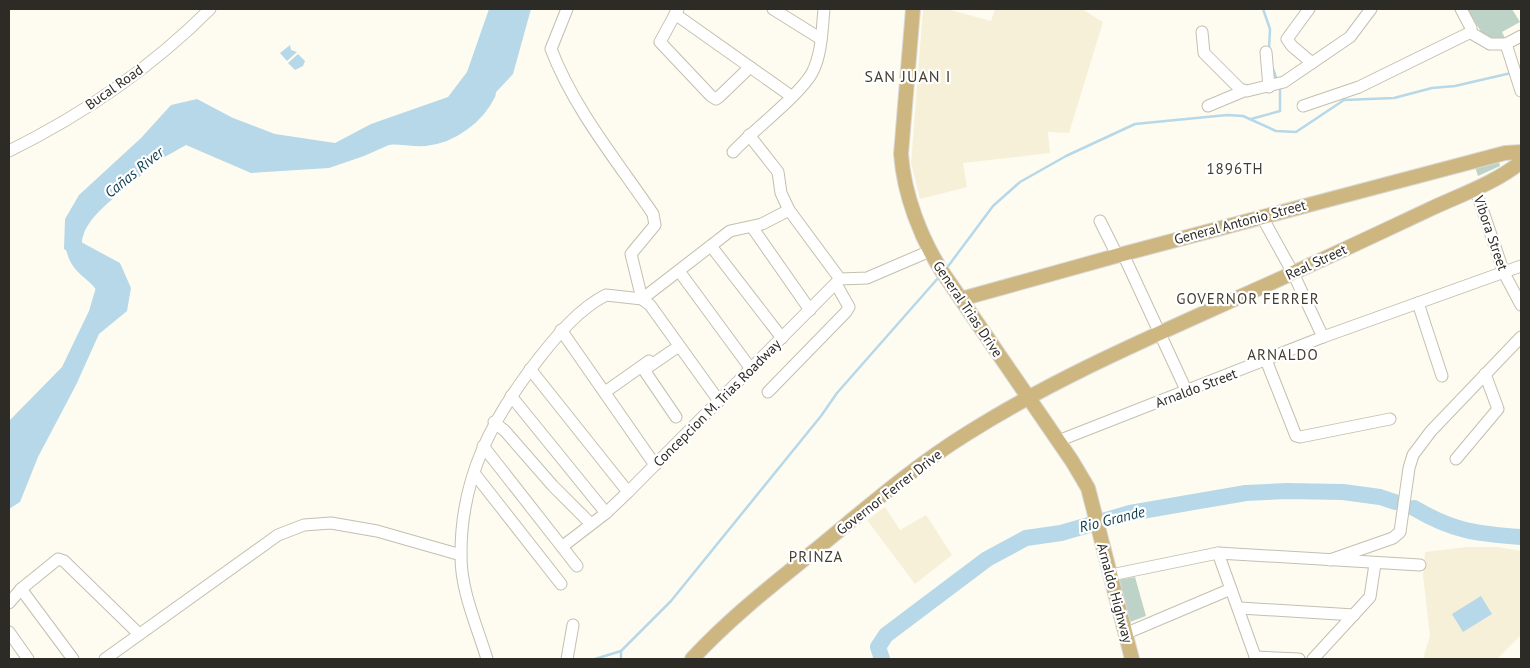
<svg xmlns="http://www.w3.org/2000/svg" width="1530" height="668" font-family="'PT Sans',sans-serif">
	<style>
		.built { fill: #f7f0d8 }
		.green { fill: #bed3c7 }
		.water { fill: #b6d8e8 }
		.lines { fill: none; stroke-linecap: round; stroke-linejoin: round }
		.stream { stroke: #b6d8e8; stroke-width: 2.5 }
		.river { stroke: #b6d8e8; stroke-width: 16 }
		.minor-casing { stroke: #c4bfaf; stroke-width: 13 }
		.major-casing { stroke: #d9d9d8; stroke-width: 16 }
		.minor { stroke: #fff; stroke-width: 11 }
		.major { stroke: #ceb681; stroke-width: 14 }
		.labels { text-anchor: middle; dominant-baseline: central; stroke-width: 4.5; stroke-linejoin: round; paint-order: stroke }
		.street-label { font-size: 14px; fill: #2d2b25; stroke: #fff }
		.neighbourhood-label { font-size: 15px; letter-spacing: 1px; fill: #423e30; stroke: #fff }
		.water-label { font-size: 15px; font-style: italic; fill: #0e3e50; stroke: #fff }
		.quarter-label { font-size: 16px; letter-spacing: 1px; fill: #423e30; stroke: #fff }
	</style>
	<rect width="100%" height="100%" fill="#fefcf1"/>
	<g class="built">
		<polygon points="923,9 947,9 991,21 995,9 1082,9 1103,22 1069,133 1048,132 1050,153 963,163 967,187 920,199 911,163"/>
		<polygon points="885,507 900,530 926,515 952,555 915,584 867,520"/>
		<polygon points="1467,547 1498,547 1521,551 1521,635 1497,659 1423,659 1430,636 1423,575 1425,552"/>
	</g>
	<g class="green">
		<polygon points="1467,9 1512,9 1520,22 1502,32 1506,40 1488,43"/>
		<polygon points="1498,158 1500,166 1478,176 1474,164"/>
		<polygon points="1135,577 1146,616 1130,622 1118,580"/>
	</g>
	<g class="water">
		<polygon points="489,9 531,9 513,74 484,105 461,122 436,134 407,137 364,156 329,168 251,173 186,145 99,194 83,228 81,242 120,263 131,288 127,311 99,334 76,385 38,457 20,502 9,509 9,421 62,367 89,311 97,284 87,264 64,249 65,219 79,195 141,138 171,105 197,99 233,118 275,134 335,143 371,124 448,97 467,72"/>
		<polygon points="290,45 291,50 297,52 287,61 280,53"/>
		<polygon points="298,54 305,61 303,66 295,70 288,63"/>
		<polygon points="1481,596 1492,614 1463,632 1452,614"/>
	</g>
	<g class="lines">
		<g class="stream">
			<polyline points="1263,9 1270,29 1269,48"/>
			<polyline points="1273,69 1277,80"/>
			<polyline points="1251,119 1280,111 1280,88"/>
			<polyline points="946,269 993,206 1020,182 1066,156 1135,124 1227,115 1243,116 1276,131 1296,132 1344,100 1394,98 1432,88 1455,86 1511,73"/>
			<polyline points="595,659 621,651 671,601 821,416 837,393 939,277"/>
			<polyline points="621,659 621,651"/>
		</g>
		<g class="river">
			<path d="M386,137C399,135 411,139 425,138C451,136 477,116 488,93"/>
			<path d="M106,291C100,276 85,272 78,259C57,221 119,186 142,164"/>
			<path d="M1414,508C1453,531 1477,534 1521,537"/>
			<polyline points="882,659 878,647 886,635 987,559 1026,538 1061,533 1130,513 1246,493 1287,491 1343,492 1380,497 1395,502"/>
		</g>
		<defs>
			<g id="minor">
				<path d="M567,9L551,49C574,109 617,161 653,214L655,225L631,254L642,299"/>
				<polyline points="678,9 660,42 711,96 716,99 720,96 750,67"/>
				<polyline points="773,9 821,39"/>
				<polyline points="1309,9 1287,39 1292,46 1312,63"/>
				<polyline points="1461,9 1471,28 1471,33"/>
				<polyline points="675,14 791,96"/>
				<polyline points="1202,32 1204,53 1240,89 1247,91 1284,82 1350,37 1371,9"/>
				<polyline points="1521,36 1506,44 1521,91"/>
				<polyline points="1266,52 1269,87"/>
				<polyline points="1208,106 1244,91"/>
				<polyline points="1303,106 1359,87 1467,34 1471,33 1490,44 1506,44"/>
				<polyline points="749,135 778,172 781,193 789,210 840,279"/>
				<path d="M9,151C82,115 152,67 210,9"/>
				<path d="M733,152C754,129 798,97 812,73C822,54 822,29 824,9"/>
				<polyline points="1475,188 1504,273 1521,305"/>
				<polyline points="1262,217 1293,273 1323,337"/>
				<polyline points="1100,221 1117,255"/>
				<polyline points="752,227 810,310"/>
				<polyline points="711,246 782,338"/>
				<polyline points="1123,254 1187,392"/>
				<polyline points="679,271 751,369"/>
				<polyline points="642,299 730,231 762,224 789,210"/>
				<polyline points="1418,303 1442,376"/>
				<polyline points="561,330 655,465"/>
				<polyline points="1266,360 1296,436 1300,437 1390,419"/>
				<polyline points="530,369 628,492"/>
				<polyline points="605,392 649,361"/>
				<polyline points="768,392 846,312 849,307 836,284"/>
				<polyline points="511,396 606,513"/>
				<polyline points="676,417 644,370 679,346"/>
				<polyline points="494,422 505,431 553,486 591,524"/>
				<polyline points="1058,441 1323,337 1521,266"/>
				<polyline points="483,446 577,566"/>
				<polyline points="1456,459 1498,409 1485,374"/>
				<polyline points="474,473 561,584"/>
				<polyline points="563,546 606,513 628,492 840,279 867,278 930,251"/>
				<polyline points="1218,553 1256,659"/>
				<polyline points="1330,560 1393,538 1400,532 1409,468 1413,455 1431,431 1521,337"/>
				<polyline points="1111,575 1218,553 1420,565"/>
				<polyline points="21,589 73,659"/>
				<polyline points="9,603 21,589 58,559 64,561 139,634"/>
				<polyline points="1240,608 1354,615"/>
				<polyline points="9,632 28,659"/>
				<polyline points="1127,633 1231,589"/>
				<polyline points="1255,657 1299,659"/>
				<polyline points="105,659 278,535 304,525 331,523 377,531 461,555"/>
				<path d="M487,659C477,626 461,591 461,557C460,477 493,417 540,357C559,333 579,309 606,295L642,299L650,305L719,401"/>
				<polyline points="567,659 573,625"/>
				<polyline points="1313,659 1370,597 1375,564"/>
			</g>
			<g id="major">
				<path d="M913,9L901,154C904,195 921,239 943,273L1072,461L1088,488L1132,659"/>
				<polyline points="961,299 1123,254 1505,153 1521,152"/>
				<path d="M692,659C729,619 771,586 813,552C863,511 913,467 968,433C1052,380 1144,340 1235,299C1299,271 1362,241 1426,211C1457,196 1494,184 1521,162"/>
			</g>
		</defs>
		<use href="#minor" class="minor-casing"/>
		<use href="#major" class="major-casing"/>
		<use href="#minor" class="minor"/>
		<use href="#major" class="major"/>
	</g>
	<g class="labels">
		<g class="street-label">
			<text transform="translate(114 87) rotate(-35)">Bucal Road</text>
			<text transform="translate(1240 222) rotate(-15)">General Antonio Street</text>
			<text transform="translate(1491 233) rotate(71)">Vibora Street</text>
			<text transform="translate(1316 262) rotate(-25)">Real Street</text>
			<text transform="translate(968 309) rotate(56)">General Trias Drive</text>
			<text transform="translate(1196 388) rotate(-21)">Arnaldo Street</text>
			<text transform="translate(717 403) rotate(-45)">Concepcion M. Trias Roadway</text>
			<text transform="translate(889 492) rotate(-38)">Governor Ferrer Drive</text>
			<text transform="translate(1115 593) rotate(75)">Arnaldo Highway</text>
		</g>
		<g class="neighbourhood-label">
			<text x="1235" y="168">1896TH</text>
			<text x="1248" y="298">GOVERNOR FERRER</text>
			<text x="1283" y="354">ARNALDO</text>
			<text x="816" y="556">PRINZA</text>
		</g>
		<g class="water-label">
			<text transform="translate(134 172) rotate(-39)">Cañas River</text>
			<text transform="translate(1112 519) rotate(-14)">Rio Grande</text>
		</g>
		<g class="quarter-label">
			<text x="908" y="76">SAN JUAN I</text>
		</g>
	</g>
	<rect width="1530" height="668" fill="none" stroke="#2d2b25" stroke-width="20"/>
</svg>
